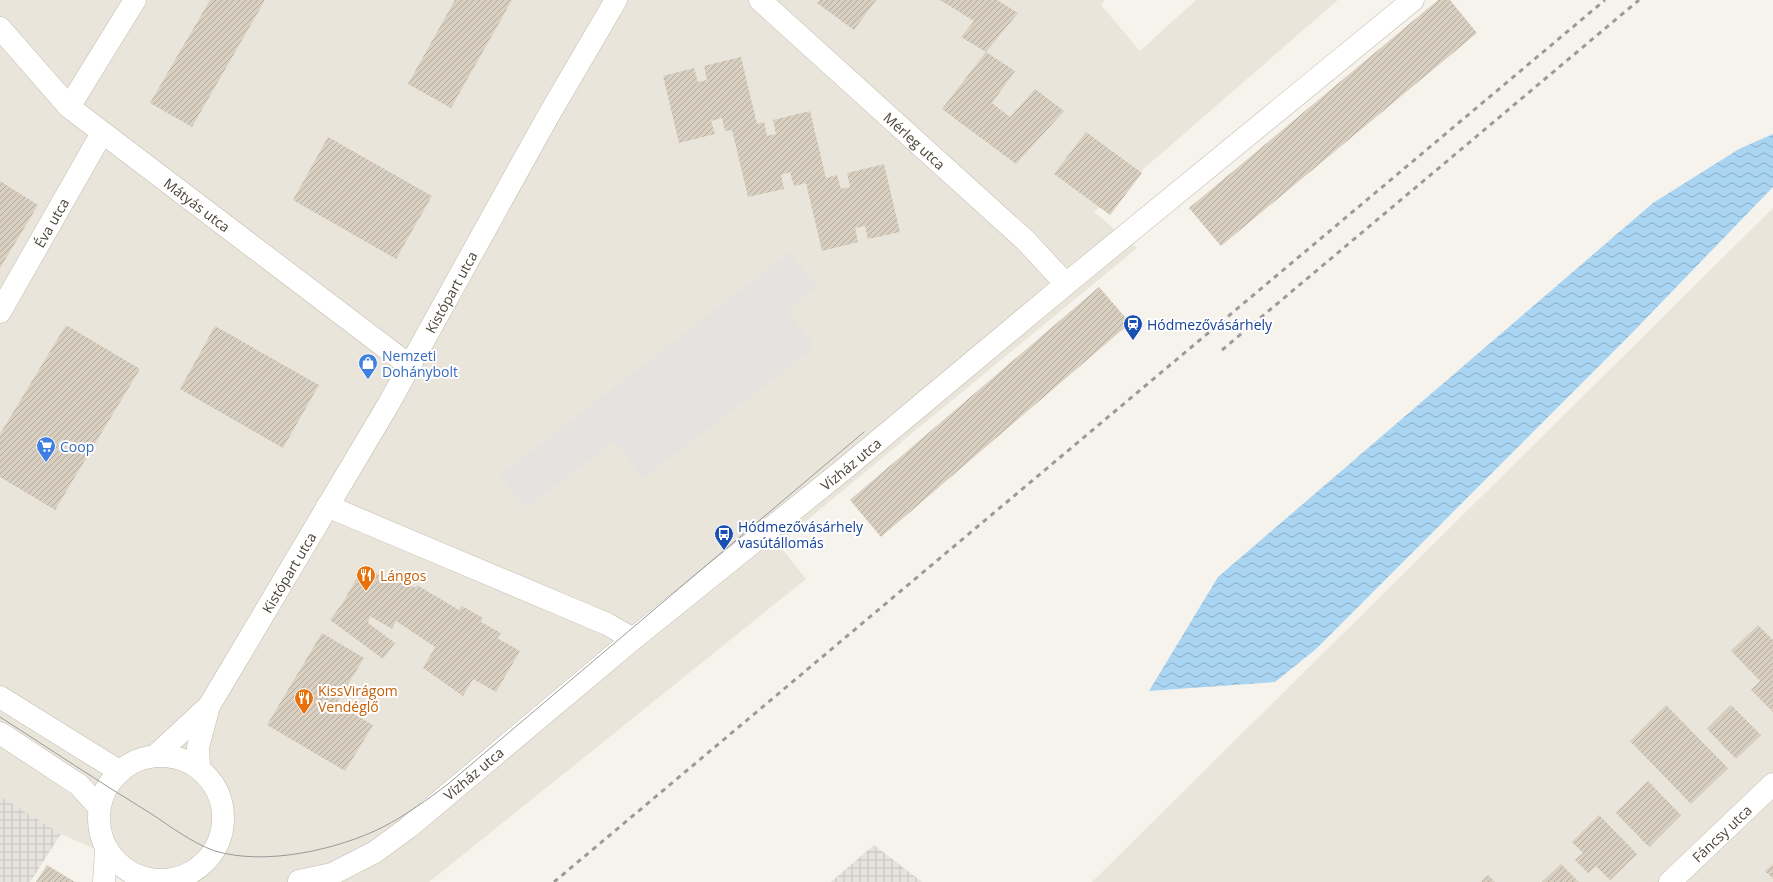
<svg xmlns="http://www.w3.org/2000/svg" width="1773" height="882" font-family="'Open Sans',sans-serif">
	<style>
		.residential { fill: #eae5da }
		.industrial { fill: url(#industrial-grid) }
		.parking { fill: #e5e3e0 }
		.water { fill: url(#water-waves) }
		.building { fill: url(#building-hatch) }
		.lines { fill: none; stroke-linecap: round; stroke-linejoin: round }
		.minor-casing { stroke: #c2bbae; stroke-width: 23 }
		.minor { stroke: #fff; stroke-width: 22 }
		.tram { stroke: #9a9a9a; stroke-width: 1 }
		.rail { stroke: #9a9a9a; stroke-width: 3; stroke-dasharray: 5 5; stroke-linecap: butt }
		.labels { text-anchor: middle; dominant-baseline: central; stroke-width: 4; stroke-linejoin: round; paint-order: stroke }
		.street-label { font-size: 14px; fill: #4b4439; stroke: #fff }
		.transit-label { font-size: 14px; fill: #164399; stroke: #fff; text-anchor: start }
		.shop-label { font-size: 14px; fill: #366cbe; stroke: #fff; text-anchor: start }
		.food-label { font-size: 14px; fill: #c56008; stroke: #fff; text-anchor: start }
	</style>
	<defs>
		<pattern id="industrial-grid" width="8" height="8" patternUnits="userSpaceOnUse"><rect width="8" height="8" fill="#e6e2dd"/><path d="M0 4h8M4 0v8" fill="none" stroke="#c7c3be"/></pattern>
		<pattern id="water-waves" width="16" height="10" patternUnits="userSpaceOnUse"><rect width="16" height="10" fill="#a9d4f2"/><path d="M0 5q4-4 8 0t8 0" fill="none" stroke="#8caec5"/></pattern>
		<pattern id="building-hatch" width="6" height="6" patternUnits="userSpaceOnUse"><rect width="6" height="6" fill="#d8cfc1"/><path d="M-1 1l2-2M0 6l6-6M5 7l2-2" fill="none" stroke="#b1aa9e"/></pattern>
	</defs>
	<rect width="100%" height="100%" fill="#f6f3ec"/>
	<g class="residential">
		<polygon points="0,0 1105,0 1101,5 1140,51 1196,0 1338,0 1094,212 1137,248 778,544 806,579 429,882 168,882 61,834 0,796"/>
		<polygon points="1773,208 1773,882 1092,882"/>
	</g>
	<g class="industrial">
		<polygon points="0,796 61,834 30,882 0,882"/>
		<polygon points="874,845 922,882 831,882"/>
	</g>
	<polygon class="parking" points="790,252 818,287 787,311 815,347 643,479 614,441 526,509 500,475"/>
	<polygon class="water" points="1773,134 1773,187 1630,335 1316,649 1275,682 1149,691 1218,577 1653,203 1739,149"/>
	<g class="building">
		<polygon points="210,0 265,0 192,127 150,103"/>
		<polygon points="455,0 512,0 451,108 408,84"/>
		<polygon points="820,0 876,0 854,30 817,3"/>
		<polygon points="940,0 997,0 1018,13 986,52 961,37 974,21"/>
		<polygon points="1438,0 1450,0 1477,33 1221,246 1189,208"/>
		<polygon points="986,52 1015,71 992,103 1010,117 1035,89 1064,111 1016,164 942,109"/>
		<polygon points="741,57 757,124 764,122 767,136 776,134 773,120 810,111 826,178 837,175 841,189 850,187 847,173 884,164 900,232 868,239 865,226 855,228 858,242 822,251 806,183 794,186 790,172 781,175 784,189 748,197 732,130 725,131 722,118 711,121 715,134 679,143 663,76 694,68 698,82 707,80 704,66"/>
		<polygon points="1086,132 1142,173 1110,215 1054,174"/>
		<polygon points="328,137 432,196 396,259 293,200"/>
		<polygon points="0,181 38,205 0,268"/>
		<polygon points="1099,287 1130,323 881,537 850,500"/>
		<polygon points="66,325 140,369 55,510 0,477 0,434"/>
		<polygon points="215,326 319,385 283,448 180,389"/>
		<polygon points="364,566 390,581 394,576 416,588 417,585 459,610 462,606 483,618 481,622 501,633 497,638 520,651 496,692 473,679 463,696 423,668 435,647 396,621 392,629 370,616 368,623 395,643 383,659 330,620 342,604"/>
		<polygon points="1758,625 1773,640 1773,712 1751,690 1760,681 1731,651"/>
		<polygon points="322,633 364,658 336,704 373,725 345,771 267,725"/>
		<polygon points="1666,705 1728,768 1691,804 1630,741"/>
		<polygon points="1731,705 1761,735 1736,759 1707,729"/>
		<polygon points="1648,781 1681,815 1649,847 1616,813"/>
		<polygon points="1599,815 1637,854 1610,880 1596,866 1588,873 1575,860 1583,853 1572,842"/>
		<polygon points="1561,864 1579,882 1542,882"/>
		<polygon points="1773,864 1773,879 1765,871"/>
		<polygon points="47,865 75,882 36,882"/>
		<polygon points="1488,875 1495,882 1481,882"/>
	</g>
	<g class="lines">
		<defs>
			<g id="minor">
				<path id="s1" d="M760,0L1026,241L1066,284"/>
				<path id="s2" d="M0,28L69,107L410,366"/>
				<polyline points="69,107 135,0"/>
				<path id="s3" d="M0,312L102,133"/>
				<polyline points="327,506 607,624 633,639"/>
				<polyline points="0,697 119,771"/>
				<polyline points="0,733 79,785 99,807"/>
				<circle cx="161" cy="818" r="62"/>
				<polyline points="155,756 209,706"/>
				<path id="s4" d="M199,766L198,747L209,706L388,405L547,118L616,0"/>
				<path id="s5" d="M299,881L332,874L375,852L409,827L633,639L843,470L1066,284L1413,0"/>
				<polyline points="104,882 106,849"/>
				<path id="s6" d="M1670,882L1773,784"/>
			</g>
		</defs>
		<use href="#minor" class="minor-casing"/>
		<use href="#minor" class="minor"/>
		<path class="tram" d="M0,717C50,749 99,782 150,813C170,826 192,843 215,851C265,866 337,850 383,827C406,815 427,800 448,784L864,432"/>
		<g class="rail">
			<polyline points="1222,350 1639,0"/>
			<polyline points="554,882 1605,0"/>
		</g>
	</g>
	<defs>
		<symbol id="station-pin" viewBox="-11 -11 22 30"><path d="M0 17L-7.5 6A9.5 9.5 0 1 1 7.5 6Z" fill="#1a4fb4" stroke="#fff"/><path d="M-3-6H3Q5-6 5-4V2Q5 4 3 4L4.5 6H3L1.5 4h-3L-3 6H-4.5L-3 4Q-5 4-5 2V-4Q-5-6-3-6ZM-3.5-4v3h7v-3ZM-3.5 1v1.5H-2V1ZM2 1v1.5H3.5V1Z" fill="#fff"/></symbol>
		<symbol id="shop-pin" viewBox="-11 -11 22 30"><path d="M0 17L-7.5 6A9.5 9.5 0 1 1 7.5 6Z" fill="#3f7fe0" stroke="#fff"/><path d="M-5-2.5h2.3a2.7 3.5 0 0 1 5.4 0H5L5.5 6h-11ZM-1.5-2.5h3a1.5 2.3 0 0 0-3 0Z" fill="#fff"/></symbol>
		<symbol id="supermarket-pin" viewBox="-11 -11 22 30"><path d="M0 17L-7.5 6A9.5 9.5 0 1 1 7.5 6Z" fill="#3f7fe0" stroke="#fff"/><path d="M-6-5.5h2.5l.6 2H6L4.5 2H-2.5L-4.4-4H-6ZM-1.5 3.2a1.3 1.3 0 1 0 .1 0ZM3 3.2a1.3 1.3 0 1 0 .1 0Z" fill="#fff"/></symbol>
		<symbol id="bus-pin" viewBox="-11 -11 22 30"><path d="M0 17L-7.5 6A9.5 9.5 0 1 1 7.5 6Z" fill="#1a4fb4" stroke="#fff"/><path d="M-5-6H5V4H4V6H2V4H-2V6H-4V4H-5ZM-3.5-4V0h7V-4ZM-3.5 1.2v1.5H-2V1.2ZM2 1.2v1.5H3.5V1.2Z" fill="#fff"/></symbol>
		<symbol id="restaurant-pin" viewBox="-11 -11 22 30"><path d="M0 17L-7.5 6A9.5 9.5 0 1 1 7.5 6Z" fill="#e8710a" stroke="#fff"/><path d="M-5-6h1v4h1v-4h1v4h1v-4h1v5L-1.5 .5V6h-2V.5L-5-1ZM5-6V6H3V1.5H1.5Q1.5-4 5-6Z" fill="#fff"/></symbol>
	</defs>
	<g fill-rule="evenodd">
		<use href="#station-pin" x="1122" y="313" width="22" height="30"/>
		<use href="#shop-pin" x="357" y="352" width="22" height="30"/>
		<use href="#supermarket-pin" x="35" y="435" width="22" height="30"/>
		<use href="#bus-pin" x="713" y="523" width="22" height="30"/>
		<use href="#restaurant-pin" x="355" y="564" width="22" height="30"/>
		<use href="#restaurant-pin" x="293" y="687" width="22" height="30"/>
	</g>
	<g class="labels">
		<g class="street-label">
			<text stroke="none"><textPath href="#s1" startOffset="209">Mérleg utca</textPath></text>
			<text stroke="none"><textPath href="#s2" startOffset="266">Mátyás utca</textPath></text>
			<text stroke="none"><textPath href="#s3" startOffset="103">Éva utca</textPath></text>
			<text stroke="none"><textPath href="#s4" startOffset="541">Kistópart utca</textPath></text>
			<text stroke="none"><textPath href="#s5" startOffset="696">Vízház utca</textPath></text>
			<text stroke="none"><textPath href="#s4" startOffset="217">Kistópart utca</textPath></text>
			<text stroke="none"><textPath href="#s5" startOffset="208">Vízház utca</textPath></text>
			<text stroke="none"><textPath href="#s6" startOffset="71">Fáncsy utca</textPath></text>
		</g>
		<g class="transit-label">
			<text x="1147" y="324">Hódmezővásárhely</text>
			<text x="738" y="526">Hódmezővásárhely<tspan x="738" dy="16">vasútállomás</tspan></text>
		</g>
		<g class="shop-label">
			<text x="382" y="355">Nemzeti<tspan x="382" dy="16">Dohánybolt</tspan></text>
			<text x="60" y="446">Coop</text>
		</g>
		<g class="food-label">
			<text x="380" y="575">Lángos</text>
			<text x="318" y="690">KissVirágom<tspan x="318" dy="16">Vendéglő</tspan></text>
		</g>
	</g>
</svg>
